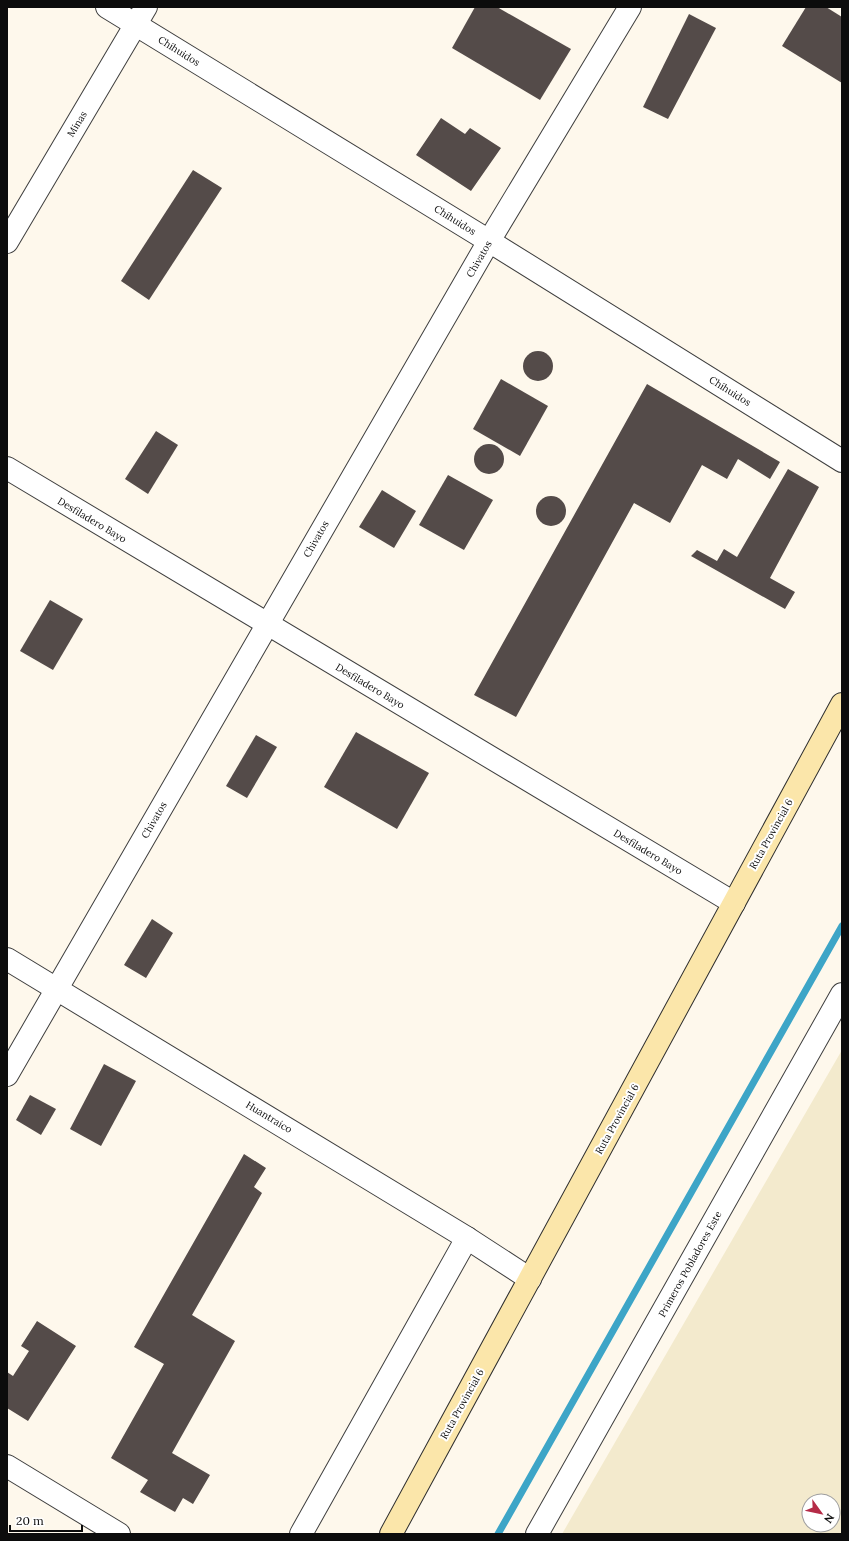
<svg xmlns="http://www.w3.org/2000/svg" width="849" height="1541" font-family="Lora,serif">
	<style>
		.farmland { fill: #f3eacd; fill-rule: evenodd }
		.lines { fill: none; stroke-linecap: round; stroke-linejoin: round }
		.stream { stroke: #3da5c7; stroke-width: 7 }
		.building { fill: #544b49 }
		.street-casing { stroke: #3f3f3f; stroke-width: 24 }
		.secondary-casing { stroke: #2e2e2e; stroke-width: 24 }
		.street { stroke: #fff; stroke-width: 22 }
		.secondary { stroke: #fbe6aa; stroke-width: 22 }
		.labels { text-anchor: middle; dominant-baseline: central; stroke-width: 4; stroke-linejoin: round; paint-order: stroke }
		.street-label { font-size: 10px; fill: #0c0c0c; stroke: #fff }
	</style>
	<rect width="100%" height="100%" fill="#fef8ec"/>
	<path class="farmland" d="M842,1050V1534H562ZM809,1501H833V1525H809Z"/>
	<g class="lines">
		<polyline class="stream" points="498,1534 842,926"/>
	</g>
	<g class="building">
		<polygon points="475,7 497,7 571,49 540,100 452,48"/>
		<polygon points="806,7 826,7 842,17 842,83 782,46"/>
		<polygon points="689,14 716,28 668,119 643,107"/>
		<polygon points="441,118 465,134 470,128 501,148 471,191 416,155"/>
		<polygon points="193,170 222,188 149,300 121,281"/>
		<circle cx="538" cy="366" r="15"/>
		<polygon points="501,379 548,406 520,456 473,429"/>
		<polygon points="647,384 780,462 770,479 738,459 727,479 702,465 670,523 634,503 516,717 474,695"/>
		<polygon points="156,431 178,445 148,494 125,479"/>
		<circle cx="489" cy="459" r="15"/>
		<polygon points="788,469 819,487 770,578 795,592 785,609 691,556 697,550 717,561 724,549 737,557"/>
		<polygon points="448,475 493,500 464,550 419,525"/>
		<polygon points="382,490 416,511 394,548 359,527"/>
		<circle cx="551" cy="511" r="15"/>
		<polygon points="50,600 83,619 53,670 20,651"/>
		<polygon points="356,732 429,773 397,829 324,787"/>
		<polygon points="256,735 277,747 247,798 226,786"/>
		<polygon points="152,919 173,933 146,978 124,965"/>
		<polygon points="104,1064 136,1081 101,1146 70,1129"/>
		<polygon points="30,1095 56,1109 41,1135 16,1120"/>
		<polygon points="244,1154 266,1168 254,1187 262,1193 192,1315 235,1341 172,1453 210,1475 193,1504 183,1498 175,1512 140,1492 148,1480 111,1458 164,1364 134,1347"/>
		<polygon points="37,1321 76,1346 28,1421 7,1408 7,1372 13,1376 29,1351 21,1346"/>
	</g>
	<g class="lines">
		<defs>
			<g id="street">
				<polyline points="107,7 489,241 842,461"/>
				<polyline points="7,242 146,7"/>
				<polyline points="7,468 734,903"/>
				<polyline points="7,959 467,1238 530,1279"/>
				<polyline points="7,1075 489,241 630,7"/>
				<polyline points="7,1466 119,1534"/>
				<polyline points="301,1534 467,1238"/>
				<polyline points="537,1534 842,994"/>
			</g>
			<polyline id="secondary" points="391,1534 842,704"/>
		</defs>
		<use href="#street" class="street-casing"/>
		<use href="#secondary" class="secondary-casing"/>
		<use href="#street" class="street"/>
		<use href="#secondary" class="secondary"/>
	</g>
	<g class="labels">
		<g class="street-label">
			<text transform="translate(179 51) rotate(32)">Chihuidos</text>
			<text transform="translate(77 124) rotate(-59)">Minas</text>
			<text transform="translate(455 220) rotate(32)">Chihuidos</text>
			<text transform="translate(479 259) rotate(-60)">Chivatos</text>
			<text transform="translate(730 391) rotate(32)">Chihuidos</text>
			<text transform="translate(92 520) rotate(31)">Desfiladero Bayo</text>
			<text transform="translate(316 539) rotate(-60)">Chivatos</text>
			<text transform="translate(370 686) rotate(31)">Desfiladero Bayo</text>
			<text transform="translate(154 820) rotate(-60)">Chivatos</text>
			<text transform="translate(771 834) rotate(-61)">Ruta Provincial 6</text>
			<text transform="translate(648 852) rotate(31)">Desfiladero Bayo</text>
			<text transform="translate(269 1117) rotate(31)">Huantraico</text>
			<text transform="translate(617 1119) rotate(-61)">Ruta Provincial 6</text>
			<text transform="translate(690 1264) rotate(-61)">Primeros Pobladores Este</text>
			<text transform="translate(462 1404) rotate(-61)">Ruta Provincial 6</text>
		</g>
	</g>
	<rect width="849" height="1541" fill="none" stroke="#0c0c0c" stroke-width="16"/>
	<g transform="translate(821 1513) rotate(123)"><circle r="19" fill="#ffffff" stroke="#9e9e9e"/>
	<path d="M0-3L7 15L0 10L-7 15Z" fill="#b52b47"/>
	<text y="-6" font-size="11" font-weight="bold" text-anchor="middle" fill="#0c0c0c">N</text>
	</g>
	<path d="M10 1525v6h72v-6" fill="none" stroke="#0c0c0c" stroke-width="2"/>
	<text x="16" y="1525" font-size="12" fill="#0c0c0c" stroke="#ffffff" stroke-width="3" paint-order="stroke">20 m</text>
</svg>
